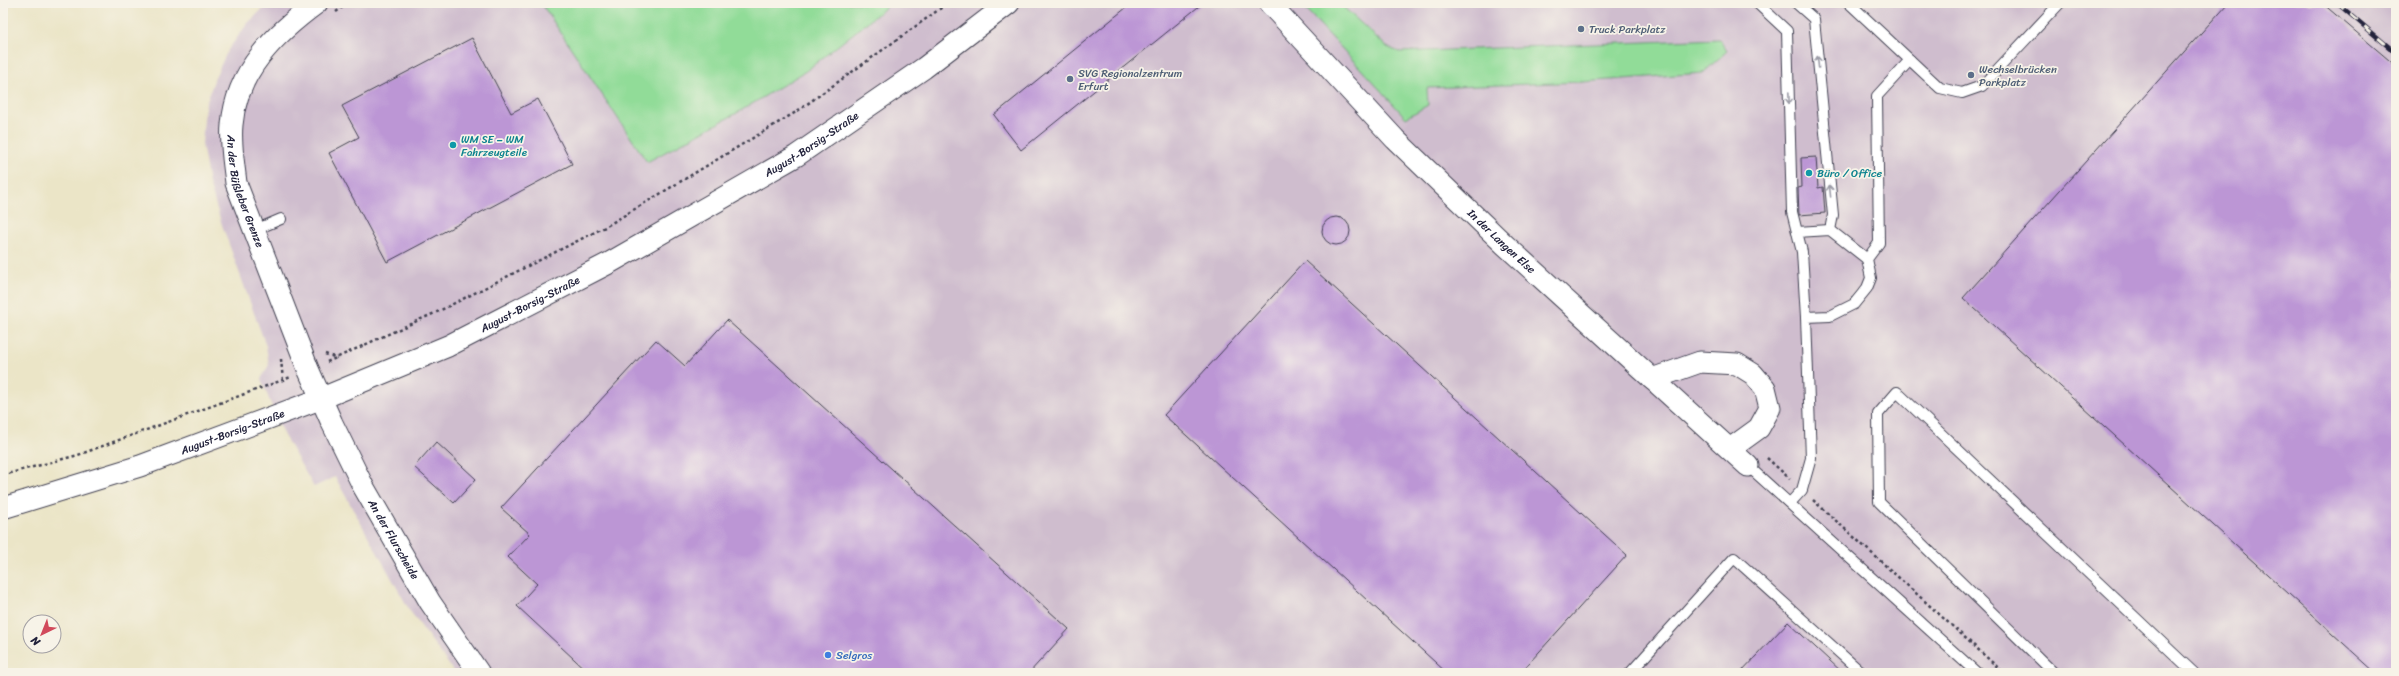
<svg xmlns="http://www.w3.org/2000/svg" width="2399" height="676" font-family="Sriracha,sans-serif">
	<style>
		.industrial { fill: #cfbdce }
		.green { fill: #91dc98; stroke: #5a7f6a }
		.building { fill: #bc96d5 }
		.lines { fill: none; stroke-linecap: round; stroke-linejoin: round }
		.service-casing { stroke: #403f50; stroke-width: 12 }
		.minor-casing { stroke: #403f50; stroke-width: 23 }
		.path { stroke: #403f50; stroke-width: 2.5; stroke-dasharray: 3 3; stroke-linecap: butt }
		.service { stroke: #fff; stroke-width: 10 }
		.minor { stroke: #fff; stroke-width: 21 }
		.rail-casing { stroke: #22223b; stroke-width: 4.5 }
		.rail { stroke: #f7f3e8; stroke-width: 3; stroke-dasharray: 9; stroke-linecap: butt }
		.oneway { stroke: #9c9ca7 }
		.service-dot { fill: #5c6f8a; stroke: #f7f3e8; stroke-width: 1.5 }
		.culture-dot { fill: #0f9aa8; stroke: #f7f3e8; stroke-width: 1.5 }
		.shop-dot { fill: #3f7fe0; stroke: #f7f3e8; stroke-width: 1.5 }
		.labels { text-anchor: middle; dominant-baseline: central; stroke-width: 3.5; stroke-linejoin: round; paint-order: stroke }
		.service-label { font-size: 11px; fill: #4e5e75; stroke: #f7f3e8; text-anchor: start }
		.culture-label { font-size: 11px; fill: #0d838f; stroke: #f7f3e8; text-anchor: start }
		.street-label { font-size: 11px; fill: #22223b; stroke: #f7f3e8 }
		.shop-label { font-size: 11px; fill: #366cbe; stroke: #f7f3e8; text-anchor: start }
	</style>
	<rect width="100%" height="100%" fill="#f7f3e8"/>
	<filter id="ink" filterUnits="userSpaceOnUse"><feTurbulence type="fractalNoise" baseFrequency=".025" numOctaves="2"/><feDisplacementMap in="SourceGraphic" scale="8" xChannelSelector="R" yChannelSelector="G"/><feConvolveMatrix kernelMatrix="1 2 1 2 8 2 1 2 1" color-interpolation-filters="sRGB"/></filter>
	<filter id="wash" filterUnits="userSpaceOnUse"><feTurbulence type="fractalNoise" baseFrequency=".012" numOctaves="4" result="noise"/><feDisplacementMap in="SourceGraphic" scale="16" xChannelSelector="R" yChannelSelector="G"/><feGaussianBlur stdDeviation="0.9" result="paint"/><feColorMatrix in="noise" values="0 0 0 0 0 0 0 0 0 0 0 0 0 0 0 0 0 1.4 0 .05"/><feComposite in="paint" operator="in"/></filter>
	<g filter="url(#wash)">
		<rect width="100%" height="100%" fill="#ebe5c7"/>
		<polygon class="industrial" points="269,3 2396,3 2396,673 455,673 410,611 335,477 314,487 283,434 261,379 269,365 266,346 222,225 209,183 202,144 205,107 215,77 228,50 248,23"/>
		<g class="green">
			<polygon points="541,3 888,3 889,5 806,71 737,113 647,162"/>
			<polygon points="1300,3 1339,3 1387,47 1399,52 1719,39 1727,51 1703,73 1582,82 1427,88 1428,105 1406,118"/>
		</g>
		<g id="blocks">
			<g class="building">
				<polygon points="1132,3 1203,3 1021,150 994,115"/>
				<polygon points="2228,3 2322,3 2396,66 2396,673 2376,673 1963,298"/>
				<polygon points="472,38 511,113 538,99 572,164 387,262 329,153 359,137 342,106"/>
				<polygon points="1816,157 1818,188 1823,187 1825,213 1799,215 1798,188 1802,187 1801,158"/>
				<circle cx="1336" cy="231" r="14"/>
				<polygon points="1305,261 1627,555 1520,673 1447,673 1164,415"/>
				<polygon points="727,320 1069,629 1029,673 589,673 517,606 537,584 508,557 530,534 501,508 656,340 685,366"/>
				<polygon points="436,442 476,479 454,503 414,467"/>
				<polygon points="1788,622 1843,673 1740,673"/>
			</g>
		</g>
	</g>
	<g filter="url(#ink)">
		<use href="#blocks" fill-opacity="0" stroke="#403f50" stroke-width="1"/>
		<g class="lines">
			<defs>
				<g id="service">
					<polyline points="1757,3 1787,31 1792,212 1797,232"/>
					<polyline points="1796,3 1814,19 1833,215 1830,230"/>
					<polyline points="1849,3 1940,88 1962,93 1982,86 2060,3"/>
					<polyline points="255,230 281,219"/>
					<polyline points="1806,317 1802,252 1797,232 1830,230 1867,259"/>
					<polyline points="1748,466 1977,673"/>
					<polyline points="1790,503 1802,490 1811,458 1806,317 1830,316 1854,304 1867,288 1871,278 1867,259 1879,243 1877,96 1910,60"/>
					<polyline points="1630,673 1734,558 1862,673"/>
					<polyline points="2054,673 1879,502 1878,414 1897,392 2194,673"/>
				</g>
				<g id="minor">
					<path id="s1" d="M317,3C276,33 236,71 232,125C230,144 234,164 236,183L308,369L332,423L363,486L430,602L479,673"/>
					<path id="s2" d="M1269,3L1395,139L1504,244L1748,466"/>
					<polyline points="1652,379 1700,362 1737,364 1753,374 1765,388 1770,408 1759,428 1730,449"/>
					<path id="s3" d="M3,508L140,466L320,399L448,346L611,262L796,156L924,68L1009,3"/>
				</g>
			</defs>
			<use href="#service" class="service-casing"/>
			<use href="#minor" class="minor-casing"/>
			<g class="path">
				<polyline points="336,12 348,3"/>
				<polyline points="325,354 337,358"/>
				<polyline points="281,359 283,381"/>
				<polyline points="327,362 439,311 605,227 796,112 948,3"/>
				<polyline points="1767,458 1790,479"/>
				<polyline points="3,475 78,455 291,377"/>
				<polyline points="1813,500 2004,673"/>
			</g>
			<use href="#service" class="service"/>
			<use href="#minor" class="minor"/>
			<defs>
				<polyline id="rail" points="2337,3 2396,53"/>
			</defs>
			<use href="#rail" class="rail-casing"/>
			<use href="#rail" class="rail"/>
		</g>
		<defs><path id="oneway-shaft" d="M-6 0H5M1.5-3L5.5 0L1.5 3" fill="none" stroke-width="1.6" stroke-linecap="round" stroke-linejoin="round"/></defs>
		<g class="oneway">
			<use href="#oneway-shaft" transform="translate(1818 62) rotate(-96)"/>
			<use href="#oneway-shaft" transform="translate(1789 98) rotate(88)"/>
			<use href="#oneway-shaft" transform="translate(1830 191) rotate(-96)"/>
		</g>
	</g>
	<g class="service-dot">
		<circle cx="1581" cy="29" r="4"/>
		<circle cx="1971" cy="75" r="4"/>
		<circle cx="1070" cy="79" r="4"/>
	</g>
	<g class="culture-dot">
		<circle cx="453" cy="145" r="4"/>
		<circle cx="1809" cy="173" r="4"/>
	</g>
	<circle class="shop-dot" cx="828" cy="655" r="4"/>
	<g class="labels">
		<g class="service-label">
			<text x="1589" y="29">Truck Parkplatz</text>
			<text x="1979" y="69">Wechselbrücken<tspan x="1979" dy="13">Parkplatz</tspan></text>
			<text x="1078" y="73">SVG Regionalzentrum<tspan x="1078" dy="13">Erfurt</tspan></text>
		</g>
		<g class="culture-label">
			<text x="461" y="139">WM SE – WM<tspan x="461" dy="13">Fahrzeugteile</tspan></text>
			<text x="1817" y="173">Büro / Office</text>
		</g>
		<g class="street-label">
			<text stroke="none"><textPath href="#s3" startOffset="890">August-Borsig-Straße</textPath></text>
			<text stroke="none"><textPath href="#s1" startOffset="222">An der Büßleber Grenze</textPath></text>
			<text stroke="none"><textPath href="#s2" startOffset="333">In der Langen Else</textPath></text>
			<text stroke="none"><textPath href="#s3" startOffset="566">August-Borsig-Straße</textPath></text>
			<text stroke="none"><textPath href="#s3" startOffset="242">August-Borsig-Straße</textPath></text>
			<text stroke="none"><textPath href="#s1" startOffset="602">An der Flurscheide</textPath></text>
		</g>
		<g class="shop-label">
			<text x="836" y="655">Selgros</text>
		</g>
	</g>
	<rect width="2399" height="676" fill="none" stroke="#f7f3e8" stroke-width="16"/>
	<g transform="translate(42 634) rotate(223)"><circle r="19" fill="#f7f3e8" stroke="#a29fa3"/>
	<path d="M0-3L7 15L0 10L-7 15Z" fill="#d1495b"/>
	<text y="-6" font-size="11" font-weight="bold" text-anchor="middle" fill="#22223b">N</text>
	</g>
</svg>
